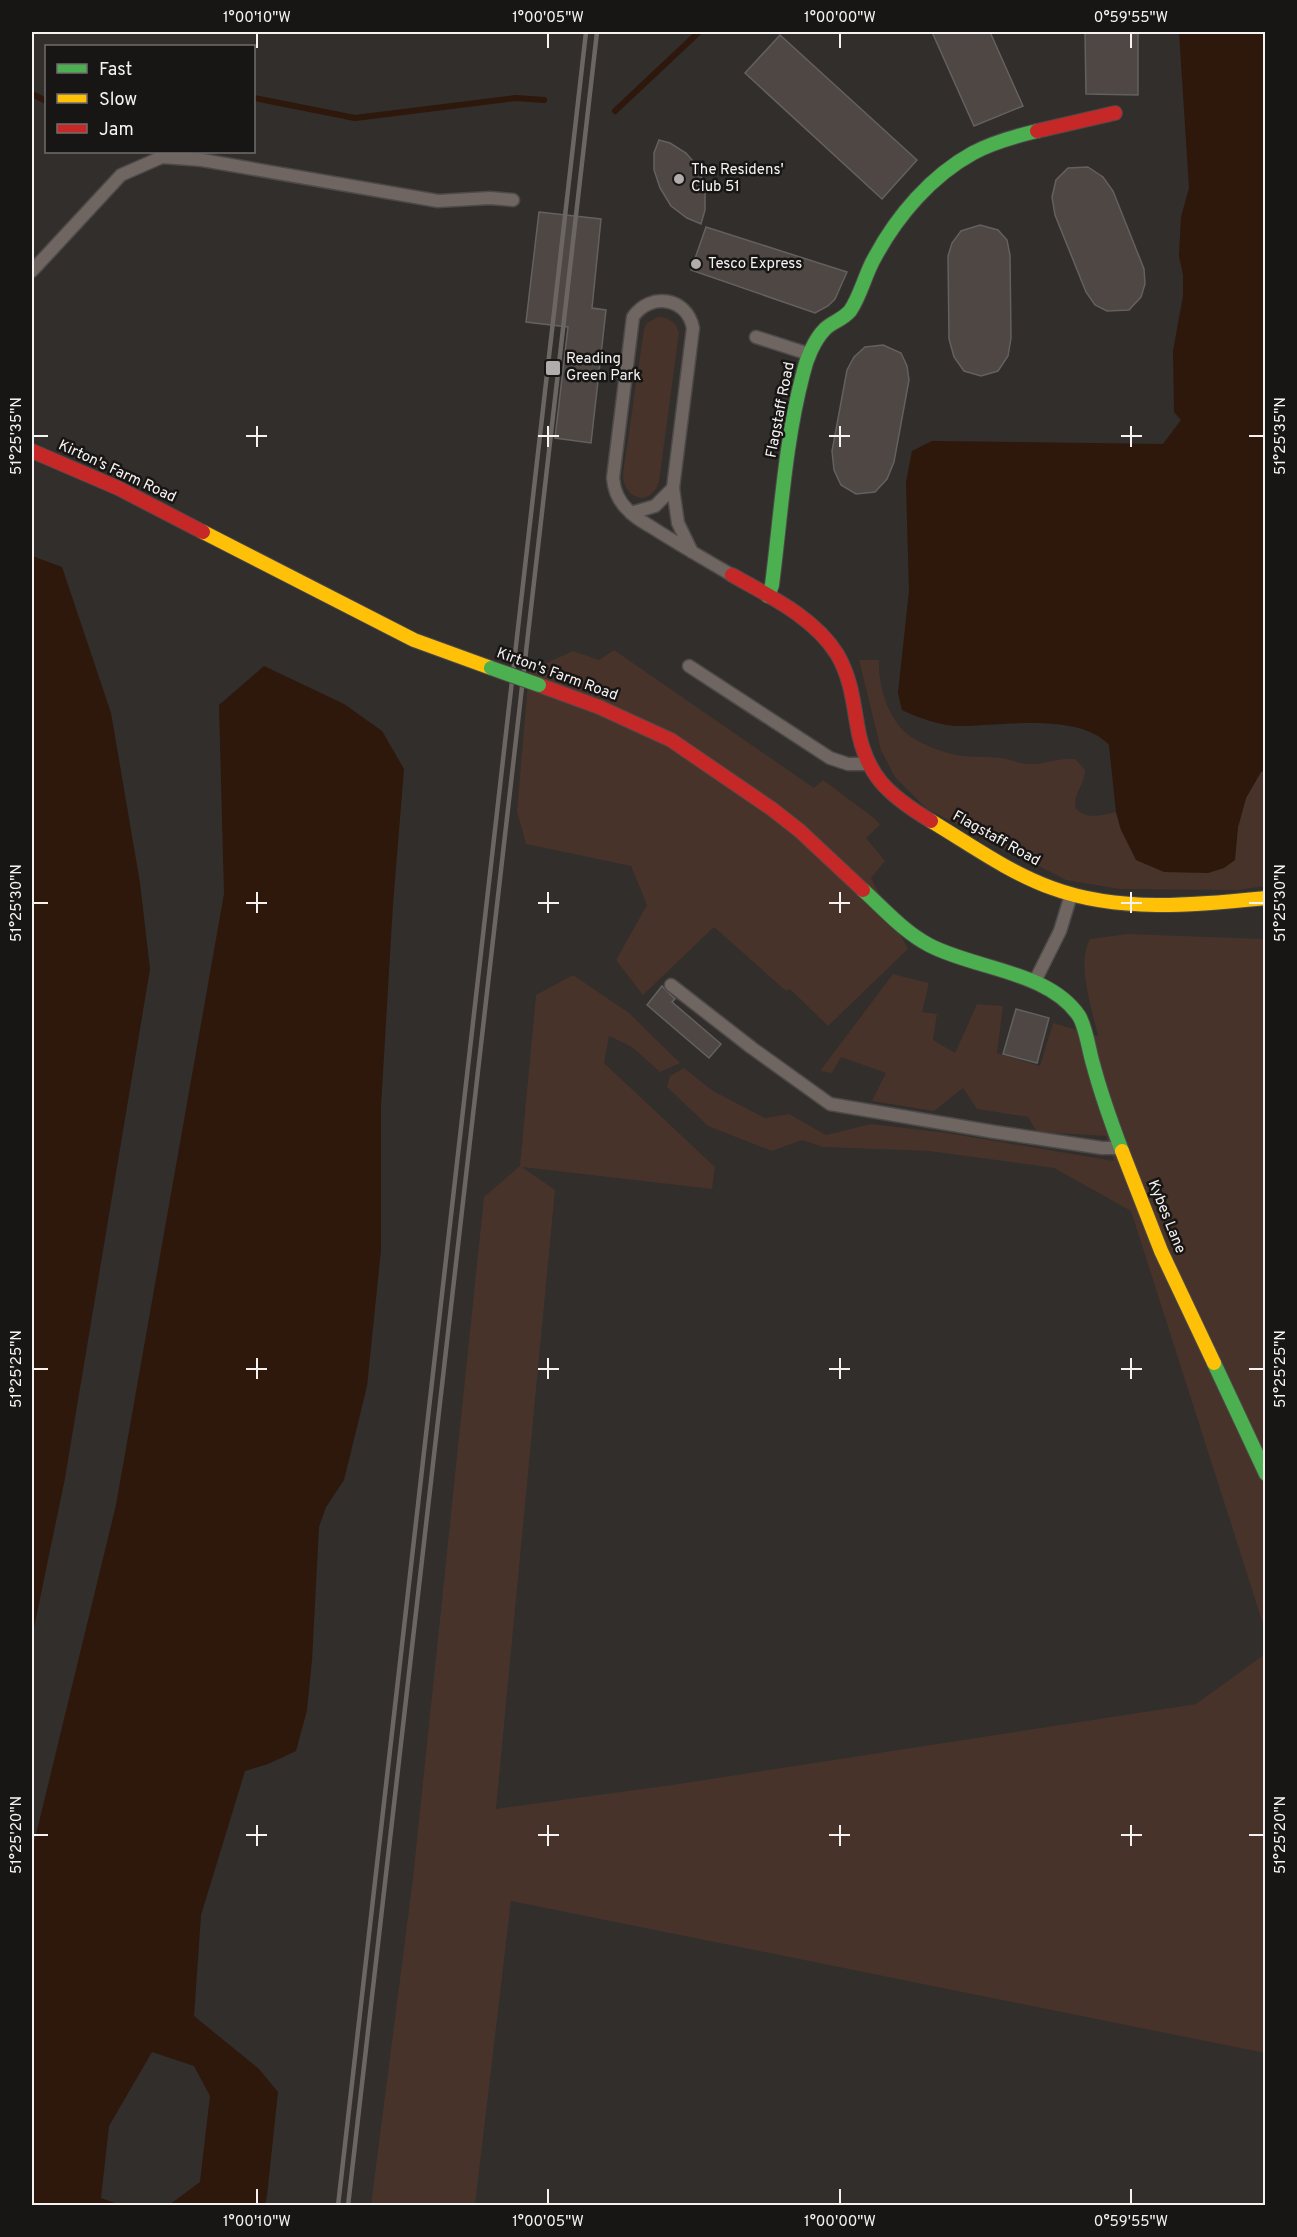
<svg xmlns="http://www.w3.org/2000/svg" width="1297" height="2237" font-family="Overpass,sans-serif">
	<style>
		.green { fill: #473329 }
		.water { fill: #2e170b }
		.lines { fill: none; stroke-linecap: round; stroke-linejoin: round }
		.stream { stroke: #2e170b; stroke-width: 6 }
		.building { fill: #4e4743; stroke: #636160; stroke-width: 1.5 }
		.lane-casing { stroke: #4c4948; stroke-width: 15 }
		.fast-casing { stroke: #4c4948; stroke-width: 16 }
		.slow-casing { stroke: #4c4948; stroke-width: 16 }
		.jam-casing { stroke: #4c4948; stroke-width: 16 }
		.lane { stroke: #6f6561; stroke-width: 12 }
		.fast { stroke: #4caf50; stroke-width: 14 }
		.slow { stroke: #ffc107; stroke-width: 14 }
		.jam { stroke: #c62828; stroke-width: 14 }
		.rail { stroke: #6c6663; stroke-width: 4.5 }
		.fast-bridge-casing { stroke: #4c4948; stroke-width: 16; stroke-linecap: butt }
		.fast-bridge { stroke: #4caf50; stroke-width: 14 }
		.ticks { fill: none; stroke: #f5f2f1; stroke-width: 2 }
		.poi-dot { fill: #b0adac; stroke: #181615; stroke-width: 2 }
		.labels { text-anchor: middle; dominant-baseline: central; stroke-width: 5; stroke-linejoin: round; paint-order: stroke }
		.poi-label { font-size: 15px; fill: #f5f2f1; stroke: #181615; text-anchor: start }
		.street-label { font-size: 15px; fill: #f5f2f1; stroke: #181615 }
		.neatline { fill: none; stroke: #f5f2f1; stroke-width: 2 }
		.ticks-label { font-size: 15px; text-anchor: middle; fill: #f5f2f1 }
	</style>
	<rect width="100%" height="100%" fill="#312e2c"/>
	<g class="green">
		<path d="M658,317C669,317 676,322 679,333L659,481C652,507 623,501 623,474L644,329L647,323Z"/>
		<polygon points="614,650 814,788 823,780 874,818 880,825 866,838 885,861 871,878 908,949 828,1026 790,989 786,991 714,927 643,995 616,960 647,905 631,866 526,844 517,811 529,671 573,651 599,660"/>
		<path d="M859,660H879C878,684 887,715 905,732C916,742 937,750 951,754C968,758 985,756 1002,758C1011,759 1019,764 1029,764C1044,765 1059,757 1075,759L1085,770C1085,785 1072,794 1076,809C1088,820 1102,815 1116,812L1121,830L1234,860L1238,827L1246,798L1261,772L1265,770V886L1237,890L1120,889L1066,880L927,809L895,777L881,750Z"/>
		<path d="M1127,934L1265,939V1630L1131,1211L1054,1168L929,1151L823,1147L802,1140L772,1151L708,1126L667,1087L670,1076L684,1068L713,1091L765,1118L789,1114L826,1135L871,1124L947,1133L1114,1161L1106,1136L1037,1132L1028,1117L977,1109L963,1088L934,1111L872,1101L886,1073L841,1057L832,1073L820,1071L893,974L929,983L922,1012L937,1014L933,1040L955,1053L977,1004L1003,1006L997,1053L1040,1066L1053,1023L1098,1036C1092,1007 1076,965 1090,939Z"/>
		<polygon points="573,975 629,1013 680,1063 660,1072 632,1047 609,1036 604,1063 715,1167 712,1189 522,1167 555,1190 496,1809 672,1785 1196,1704 1265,1654 1265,2053 511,1901 475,2205 371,2205 413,1878 484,1197 520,1166 536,995"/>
	</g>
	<g class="water">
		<path d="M1179,32H1266L1265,770L1261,772L1246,798L1238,827L1235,860L1224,868L1208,873L1164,872L1136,860L1121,830L1116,812L1109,745C1079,712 1000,726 960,726C941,726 919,718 902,710L898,693L909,591L906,482L912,451L932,441L1163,444L1181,420L1174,412L1173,351L1183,296V275L1179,256L1181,217L1189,188Z"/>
		<polygon points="32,556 62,567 111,713 140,883 150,969 65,1478 32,1637"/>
		<polygon points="264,666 344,704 382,731 404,769 393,904 381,1106 381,1250 367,1386 344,1480 326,1507 319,1527 312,1660 307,1710 296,1751 268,1764 245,1771 201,1915 194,2016 259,2069 278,2092 267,2195 265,2205 169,2205 200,2182 210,2096 194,2066 152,2052 109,2126 101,2198 120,2205 32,2205 32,1851 116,1505 224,894 219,705"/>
	</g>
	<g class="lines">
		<g class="stream">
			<polyline points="32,94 46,101"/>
			<polyline points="254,98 355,118 516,98 544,100"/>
			<polyline points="615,111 699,32"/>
		</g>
	</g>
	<g class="building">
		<polygon points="932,32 990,32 1023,106 974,126"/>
		<polygon points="1085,32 1138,32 1138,95 1086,94"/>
		<polygon points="780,35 917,160 882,199 745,73"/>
		<polygon points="659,140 670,143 686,153 699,168 705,190 705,210 701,224 687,218 671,206 660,188 654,170 654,153"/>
		<polygon points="1088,167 1103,177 1113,191 1144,269 1145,284 1141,297 1129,310 1107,311 1095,305 1086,292 1055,215 1052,197 1056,180 1068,168"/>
		<polygon points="539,212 601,219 592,308 606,310 591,443 555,438 568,327 526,322"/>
		<polygon points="980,225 998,230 1007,240 1010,255 1011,338 1008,356 998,371 981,376 964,371 954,357 949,339 948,256 952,243 961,231"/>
		<polygon points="706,227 847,272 835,299 828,306 815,313 691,270"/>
		<polygon points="883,345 901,353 907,366 909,380 894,462 887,479 875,492 856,494 841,485 834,470 832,451 847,370 854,357 865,347"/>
		<polygon points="662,986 675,999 672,1002 721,1044 709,1058 647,1005"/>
		<polygon points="1016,1009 1049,1018 1037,1063 1003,1054"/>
	</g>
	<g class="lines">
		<defs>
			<g id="lane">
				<polyline points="32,271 121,175 162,157 202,160 438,201 490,198 513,200"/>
				<polyline points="756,337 809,354"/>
				<polyline points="631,513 655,506 673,488"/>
				<path d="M692,552L678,523L673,488L693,328C687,297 650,292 633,317L613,478C614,492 619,502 629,511C635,518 645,523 653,528C678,544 704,559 730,574"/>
				<polyline points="689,666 830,758 848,764 864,764"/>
				<polyline points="1035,981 1060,931 1071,895"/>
				<polyline points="671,985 752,1048 830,1104 995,1132 1102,1148 1119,1148"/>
			</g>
			<g id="fast">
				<path d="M768,596L772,585C781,515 785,442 803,374C806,360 814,340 825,329C832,322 842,320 850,311C861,295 865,274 875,257C897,216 931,176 973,153C993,142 1016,136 1037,131"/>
				<path d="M863,890C884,909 904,932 929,945C974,969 1049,971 1079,1016C1086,1027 1089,1051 1093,1064C1101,1094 1111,1122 1122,1151"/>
				<polyline points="1214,1363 1266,1474"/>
			</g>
			<g id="slow">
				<polyline points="203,532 414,640 491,668"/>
				<path d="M931,821C971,845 1008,872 1052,888C1119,913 1196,905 1266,898"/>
				<polyline points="1122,1151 1161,1251 1214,1363"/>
			</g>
			<g id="jam">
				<polyline points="1037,131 1115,113"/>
				<polyline points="32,451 118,488 203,532"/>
				<path d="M732,575C769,596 814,617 837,654C850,676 853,699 857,724C865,775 888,795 931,821"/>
				<polyline points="539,685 599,707 671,740 772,809 800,831 863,890"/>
			</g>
		</defs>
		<use href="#lane" class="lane-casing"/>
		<use href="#fast" class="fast-casing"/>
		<use href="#slow" class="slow-casing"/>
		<use href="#jam" class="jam-casing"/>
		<use href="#lane" class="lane"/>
		<use href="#fast" class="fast"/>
		<use href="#slow" class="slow"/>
		<use href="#jam" class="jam"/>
		<g class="rail">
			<polyline points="338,2206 586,32"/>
			<polyline points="348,2206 597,32"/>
		</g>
		<defs>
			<polyline id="fast-bridge" points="491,668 539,685"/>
		</defs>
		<use href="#fast-bridge" class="fast-bridge-casing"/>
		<use href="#fast-bridge" class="fast-bridge"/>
	</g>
	<path class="ticks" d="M257,33V48M548,33V48M840,33V48M1131,33V48M257,426V447M548,426V447M840,426V447M1131,426V447M33,436H48M246,436H267M538,436H559M829,436H850M1121,436H1142M1249,436H1264M257,892V913M548,892V913M840,892V913M1131,892V913M33,903H48M246,903H267M538,903H559M829,903H850M1121,903H1142M1249,903H1264M257,1358V1379M548,1358V1379M840,1358V1379M1131,1358V1379M33,1369H48M246,1369H267M538,1369H559M829,1369H850M1121,1369H1142M1249,1369H1264M257,1825V1846M548,1825V1846M840,1825V1846M1131,1825V1846M33,1835H48M246,1835H267M538,1835H559M829,1835H850M1121,1835H1142M1249,1835H1264M257,2189V2204M548,2189V2204M840,2189V2204M1131,2189V2204"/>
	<g class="poi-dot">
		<circle cx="679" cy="179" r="6"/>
		<circle cx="696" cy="264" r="6"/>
		<rect x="545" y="360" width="16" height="16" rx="3"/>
	</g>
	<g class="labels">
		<g class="poi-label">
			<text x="691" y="170">The Residens'<tspan x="691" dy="17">Club 51</tspan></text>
			<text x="708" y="264">Tesco Express</text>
			<text x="566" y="359">Reading<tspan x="566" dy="17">Green Park</tspan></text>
		</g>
		<g class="street-label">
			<text transform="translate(781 410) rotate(-79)">Flagstaff Road</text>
			<text transform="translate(117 472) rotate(25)">Kirton's Farm Road</text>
			<text transform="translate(557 675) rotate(20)">Kirton's Farm Road</text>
			<text transform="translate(996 839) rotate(29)">Flagstaff Road</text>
			<text transform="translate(1166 1217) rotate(68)">Kybes Lane</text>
		</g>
	</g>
	<rect width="1297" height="2237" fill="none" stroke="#181615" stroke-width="66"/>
	<rect x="45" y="45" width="210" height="108" fill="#181615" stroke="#706e6d" stroke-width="1.5"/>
	<rect x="57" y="64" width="30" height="9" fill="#4caf50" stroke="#706e6d" stroke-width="1.5"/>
	<text x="99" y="75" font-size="18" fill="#f5f2f1">Fast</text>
	<rect x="57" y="94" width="30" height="9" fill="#ffc107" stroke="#706e6d" stroke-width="1.5"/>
	<text x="99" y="105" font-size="18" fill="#f5f2f1">Slow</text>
	<rect x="57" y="124" width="30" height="9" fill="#c62828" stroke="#706e6d" stroke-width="1.5"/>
	<text x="99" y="135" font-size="18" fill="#f5f2f1">Jam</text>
	<rect x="33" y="33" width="1231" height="2171" class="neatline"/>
	<g class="ticks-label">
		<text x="257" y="22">1°00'10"W</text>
		<text x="548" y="22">1°00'05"W</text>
		<text x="840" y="22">1°00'00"W</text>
		<text x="1131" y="22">0°59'55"W</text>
		<text transform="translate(16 436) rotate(-90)" y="5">51°25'35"N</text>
		<text transform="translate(1280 436) rotate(-90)" y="5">51°25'35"N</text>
		<text transform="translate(16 903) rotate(-90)" y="5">51°25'30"N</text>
		<text transform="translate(1280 903) rotate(-90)" y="5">51°25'30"N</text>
		<text transform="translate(16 1369) rotate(-90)" y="5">51°25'25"N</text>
		<text transform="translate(1280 1369) rotate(-90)" y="5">51°25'25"N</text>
		<text transform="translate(16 1835) rotate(-90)" y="5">51°25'20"N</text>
		<text transform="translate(1280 1835) rotate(-90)" y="5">51°25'20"N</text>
		<text x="257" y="2226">1°00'10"W</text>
		<text x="548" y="2226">1°00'05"W</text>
		<text x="840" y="2226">1°00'00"W</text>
		<text x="1131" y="2226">0°59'55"W</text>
	</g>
</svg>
